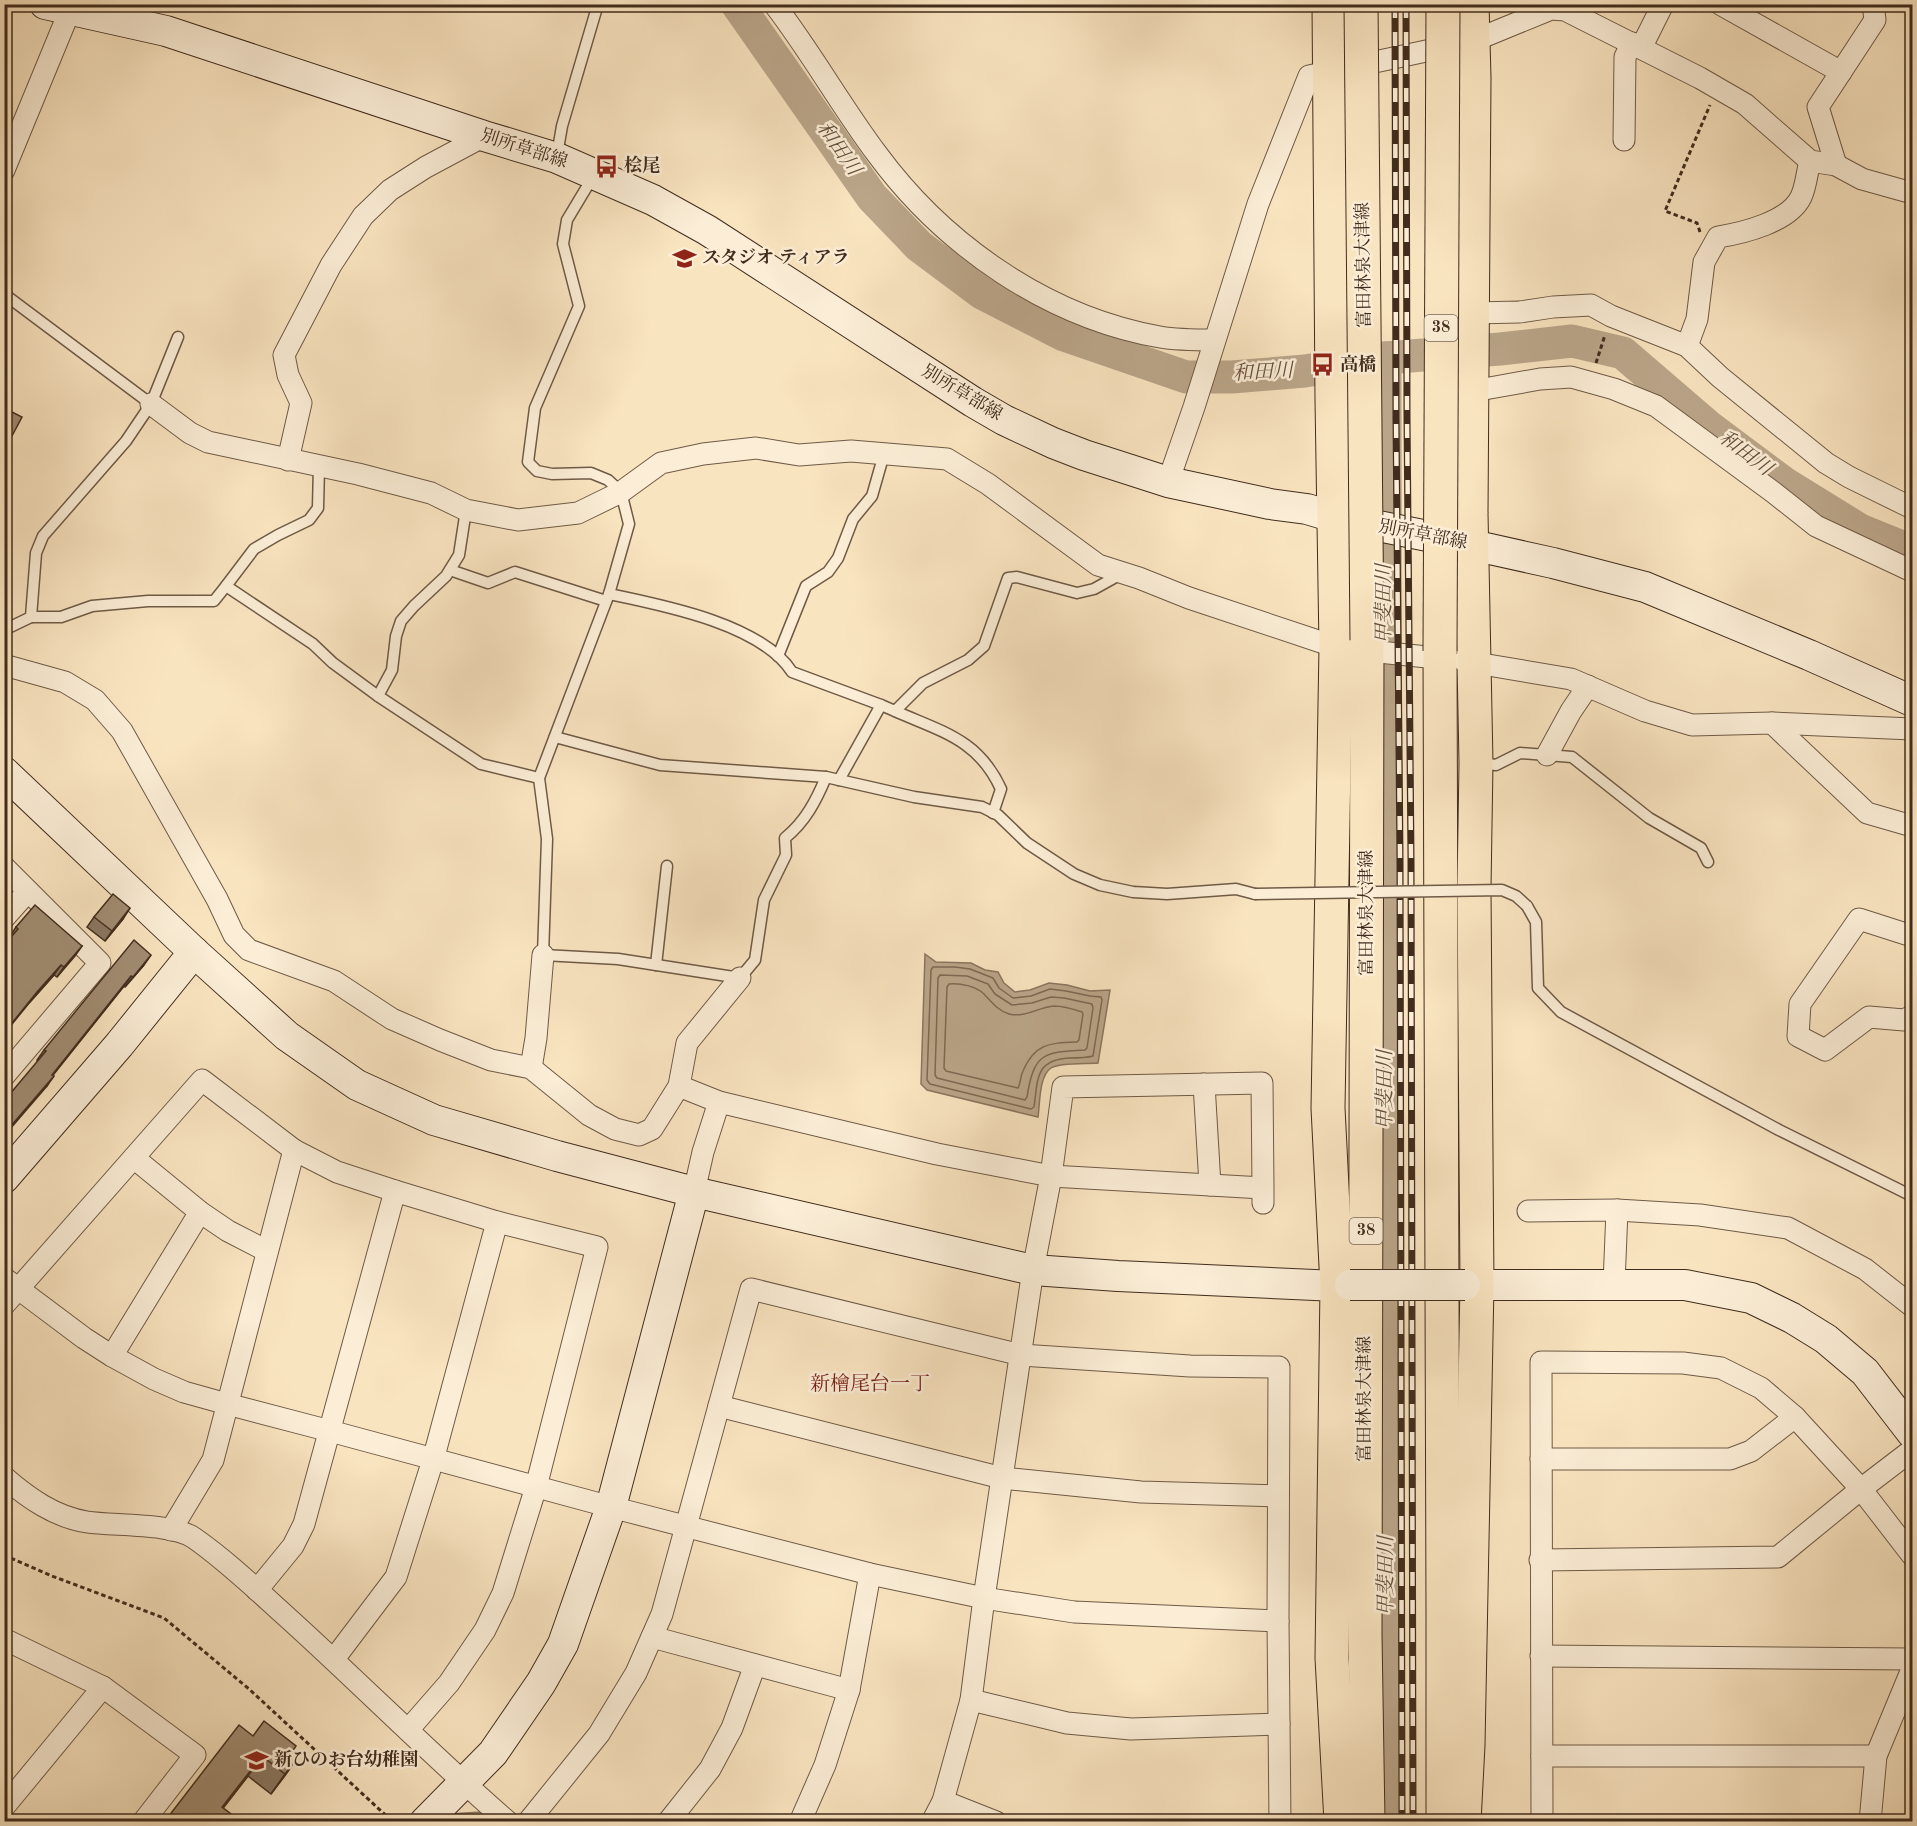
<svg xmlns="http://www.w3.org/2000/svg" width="1917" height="1826" font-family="'Old Standard TT','Noto Serif JP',serif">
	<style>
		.green { fill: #dac5a4; stroke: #8e7860; stroke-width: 1.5 }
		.water { fill: #baa589; stroke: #8a755e; stroke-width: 1.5 }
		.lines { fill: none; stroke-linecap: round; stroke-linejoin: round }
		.shore { stroke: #7e6853; stroke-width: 1.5 }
		.river { stroke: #baa589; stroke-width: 33 }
		.lane-casing { stroke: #6f5a46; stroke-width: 13 }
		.street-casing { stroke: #6f5a46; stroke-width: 23 }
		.secondary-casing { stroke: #412c1d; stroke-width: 32 }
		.primary-casing { stroke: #412c1d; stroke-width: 35 }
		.path { stroke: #412c1d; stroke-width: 3; stroke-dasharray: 4.5 3; stroke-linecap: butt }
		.lane { stroke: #fbedd6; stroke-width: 10 }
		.street { stroke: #fbedd6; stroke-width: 21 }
		.secondary { stroke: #fbedd6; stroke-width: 30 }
		.primary { stroke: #f9e4c0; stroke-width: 33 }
		.rail-casing { stroke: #412c1d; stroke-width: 7 }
		.rail { stroke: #fbedd6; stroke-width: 4.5; stroke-dasharray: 14; stroke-linecap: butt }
		.lane-bridge-casing { stroke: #6f5a46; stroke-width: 13; stroke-linecap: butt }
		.secondary-bridge-casing { stroke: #412c1d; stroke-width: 32; stroke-linecap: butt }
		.primary-bridge-casing { stroke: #412c1d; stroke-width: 35; stroke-linecap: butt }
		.lane-bridge { stroke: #fbedd6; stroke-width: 10 }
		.secondary-bridge { stroke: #fbedd6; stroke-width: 30 }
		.primary-bridge { stroke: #f9e4c0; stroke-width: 33 }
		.wall { fill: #8a7862; stroke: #412c1d; stroke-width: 1.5 }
		.shaded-wall { fill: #716250; stroke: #412c1d; stroke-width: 1.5 }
		.building { fill: #a18c72; stroke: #412c1d; stroke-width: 1.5 }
		.labels { text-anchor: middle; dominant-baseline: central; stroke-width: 5; stroke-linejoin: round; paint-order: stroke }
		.shield { fill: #fbedd6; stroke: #796654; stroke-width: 1.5 }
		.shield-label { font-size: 16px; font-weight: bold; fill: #412c1d }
		.street-label { font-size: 18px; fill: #412c1d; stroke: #fbedd6 }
		.poi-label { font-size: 18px; font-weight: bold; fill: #412c1d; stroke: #fbedd6; text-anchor: start }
		.water-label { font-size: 20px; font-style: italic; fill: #65503d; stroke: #fbedd6 }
		.neighbourhood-label { font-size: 20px; fill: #7a1f14; stroke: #fbedd6 }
	</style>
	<rect width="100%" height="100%" fill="#f9e4c0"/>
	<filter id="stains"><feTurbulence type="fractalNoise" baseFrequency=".00333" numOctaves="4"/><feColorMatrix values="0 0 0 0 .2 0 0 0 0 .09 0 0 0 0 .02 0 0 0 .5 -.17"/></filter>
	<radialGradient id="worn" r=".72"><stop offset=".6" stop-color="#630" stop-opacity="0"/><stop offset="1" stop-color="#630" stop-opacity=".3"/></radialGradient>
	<polygon class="green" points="481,1812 492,1822 442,1822 450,1814"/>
	<path class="water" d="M925,954L936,962L971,963L985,970L998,972L1004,983L1015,992L1030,990L1049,983L1067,985L1090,991L1110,990L1098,1063C1088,1064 1059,1062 1051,1068C1039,1076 1040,1103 1038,1117L927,1090L921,1084Z"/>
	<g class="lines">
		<g class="shore">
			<path d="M955,967L970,969L993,978L999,988L1013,998L1031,996L1050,989L1066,991L1090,996L1101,997L1102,1000L1093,1056C1086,1058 1077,1058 1069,1058C1035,1060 1038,1079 1034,1107L1031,1109L930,1084L927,1080L931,970L933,967Z"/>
			<path d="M940,975L967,976L988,984L995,994L1012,1005L1032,1003L1051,997L1064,998L1092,1004L1093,1008L1087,1048L1085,1050C1043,1052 1034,1053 1027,1097L1025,1100L937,1078L935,1075L938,978Z"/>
			<path d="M949,984C960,983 976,986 984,994C991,1001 998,1011 1009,1014C1025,1018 1039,1007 1054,1006C1063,1006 1073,1009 1082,1012L1083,1014L1079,1040L1077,1042C1050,1043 1035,1043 1023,1071C1020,1077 1021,1083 1018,1088L946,1071L944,1068L947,987Z"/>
		</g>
		<g class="river">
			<polyline points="737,4 872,197 919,246 982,293 1064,335 1186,377 1232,377 1305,371 1385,358 1500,349 1572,341 1623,353 1709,427 1784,483 1860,530 1912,551"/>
			<polyline points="1385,358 1387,1822"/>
		</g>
		<defs>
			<g id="lane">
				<polyline points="557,155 562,126 598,4"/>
				<path d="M594,175L567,220L563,244L579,306L535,408L528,462L537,471L552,474L591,473L608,480L621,492L629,524L609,594L539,778L547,839L543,955L618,959L740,978L755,960L764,900L786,855L785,838C805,822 816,801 826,777"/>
				<polyline points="4,294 151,404"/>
				<polyline points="450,570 488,583 515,572 606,601"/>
				<polyline points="226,586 254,549 278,535 309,520 318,508 319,466"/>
				<path d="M609,594C662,605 761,624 792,672L881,705"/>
				<polyline points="31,617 36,553 43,536 126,441 151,404 178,337"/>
				<polyline points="4,630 31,617 61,617 92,606 148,601 214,601 226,586 313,644 333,663 378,696 481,764 539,778"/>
				<polyline points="778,656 806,586 828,572 838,558 853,519 872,496 884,454"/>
				<polyline points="378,696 392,670 396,636 401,621 414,606 446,576 459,555 466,510"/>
				<path d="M895,711C942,732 978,739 1001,789L993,813"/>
				<polyline points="555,737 660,765 826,777 914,797 982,807 998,815 1027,843 1074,874 1100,885 1133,892 1167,894 1236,889 1255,894"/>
				<polyline points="1479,763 1496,765 1520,753 1572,757 1649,818 1701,848 1708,862"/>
				<polyline points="839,780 881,705 895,711 923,683 968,660 984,646 1008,578 1017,577 1077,593 1094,589 1121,574"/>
				<polyline points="1527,906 1536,922 1538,988 1561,1012 1779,1130 1912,1196"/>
				<polyline points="656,965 667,866"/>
			</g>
			<g id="street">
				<path d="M774,4C811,52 841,106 877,154C944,245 1047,317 1160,337C1177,340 1197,340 1214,340"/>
				<polyline points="1720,4 1841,72"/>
				<polyline points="1641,48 1663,4"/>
				<polyline points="1624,140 1625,57 1632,43"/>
				<polyline points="1836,165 1818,107 1875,20 1873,4"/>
				<polyline points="4,170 70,10"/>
				<polyline points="1473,313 1520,312 1553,307 1591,305 1611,316 1687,346 1720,377 1826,463 1849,477 1912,508"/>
				<path d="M1687,346L1697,319L1704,262L1718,237C1743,233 1789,222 1801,197C1806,187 1807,172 1810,161"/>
				<polyline points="1473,391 1540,379 1571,377 1614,389 1656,406 1773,492 1816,526 1912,571"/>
				<polyline points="151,404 190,433 208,442 358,474 431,493 466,510 518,520 578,513 621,492 661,463 703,454 756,448 799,455 851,451 947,459 988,484 1098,565 1139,578 1189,598 1336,647 1347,648"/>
				<polyline points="288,460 301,403 288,375 284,355 331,265 363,216 390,190 426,167 484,136"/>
				<polyline points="1168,482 1194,407 1258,204 1309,76 1473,41 1551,9 1565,10 1700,78 1745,104 1810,161 1836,165 1862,179 1912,193"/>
				<polyline points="1379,652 1427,657"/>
				<polyline points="1464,661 1571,679 1645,711 1692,725 1772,723 1912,729"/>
				<polyline points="4,665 65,682 95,700 122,731 217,899 234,935 249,950 334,981 392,1019 440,1040 491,1060 531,1068 589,1115 615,1129 639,1135 652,1129 679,1086 719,1102 937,1154 1051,1176 1033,1270 984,1598 971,1700 943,1801 932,1822"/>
				<polyline points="1772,723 1867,813 1912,826"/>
				<polyline points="1547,755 1571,711 1588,686"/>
				<polyline points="4,867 100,963 4,1076"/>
				<polyline points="4,918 28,891"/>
				<polyline points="1912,936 1859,919 1800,1004 1798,1036 1825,1050 1869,1017 1904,1020 1912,1016"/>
				<polyline points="531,1068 536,1038 543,955"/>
				<polyline points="1204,1084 1210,1185"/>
				<polyline points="679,1086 687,1043 740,978"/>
				<polyline points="134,1158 200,1212 228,1231 267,1251"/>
				<polyline points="1263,1188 1051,1176 1063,1087 1262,1083 1263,1188 1263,1203"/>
				<polyline points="694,1192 703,1152 719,1102"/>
				<polyline points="1528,1211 1617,1210 1700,1215 1788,1228 1865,1269 1912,1306"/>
				<polyline points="4,1278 84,1338 112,1356 154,1379 184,1392 227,1404 330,1431 611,1507 870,1574 984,1598 1074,1612 1278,1621"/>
				<polyline points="1614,1284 1617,1210"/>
				<polyline points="4,1305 202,1080 294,1150 337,1172 395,1191 497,1222 597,1247 536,1487 503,1593 485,1630 449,1683 408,1730"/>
				<polyline points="112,1356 200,1212"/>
				<polyline points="719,1406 1002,1478 1141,1492 1278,1496"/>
				<polyline points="1541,1459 1730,1459 1751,1451 1795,1417"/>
				<path d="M4,1477C28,1498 55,1517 87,1522C115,1526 173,1523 194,1538C227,1561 258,1591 288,1618C362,1685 432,1756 508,1822"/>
				<polyline points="171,1530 213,1460 294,1150"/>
				<polyline points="1540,1560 1778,1557 1861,1489 1912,1450"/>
				<polyline points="257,1590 293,1546 304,1524 395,1191"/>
				<polyline points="652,1637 849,1690"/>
				<polyline points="4,1639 103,1687"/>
				<polyline points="1541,1656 1912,1659"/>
				<polyline points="334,1659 396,1577 433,1460 497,1222"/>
				<polyline points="971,1700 1067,1723 1131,1729 1279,1724"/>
				<polyline points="1542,1756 1876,1756"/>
				<polyline points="943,1801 996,1822"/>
				<polyline points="4,1807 103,1687 195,1755 143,1822"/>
				<polyline points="528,1822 599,1734 636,1673 662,1614 751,1289 1021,1355 1190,1366 1279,1367 1278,1621 1280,1822"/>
				<polyline points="668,1822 710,1769 732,1728 755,1665"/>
				<polyline points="800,1822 825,1765 849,1690 870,1574"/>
				<polyline points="1542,1822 1541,1362 1683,1363 1721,1368 1761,1388 1795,1417 1861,1489 1912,1555"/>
				<polyline points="1870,1822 1876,1756 1912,1669"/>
			</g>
			<g id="secondary">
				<polyline points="45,4 166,31 484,136 557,158 653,200 707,230 973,402 1004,420 1053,443 1084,455 1168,482 1270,504 1307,509 1334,517 1472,545 1553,563 1645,587 1809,655 1912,701"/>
				<polyline points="4,772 194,952 287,1036 357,1085 434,1120 557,1156 694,1192 1033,1270 1118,1276 1337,1286 1350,1285"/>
				<polyline points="4,1178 119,1045 194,952"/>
				<polyline points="1465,1285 1685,1285 1751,1298 1792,1318 1826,1339 1865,1372 1912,1433"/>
				<polyline points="425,1822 493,1753 541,1683 563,1644 611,1507 694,1192"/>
			</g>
			<g id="primary">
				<polyline points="1329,4 1332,400 1336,647 1328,1108 1337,1286 1332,1658 1341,1822"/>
				<polyline points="1367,640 1365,1635 1368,1822"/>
				<polyline points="1440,651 1443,1613 1443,1822"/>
				<polyline points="1464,1822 1468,1745 1477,1285 1474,888 1476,763 1471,513 1474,78 1472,4"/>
			</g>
		</defs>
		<use href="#lane" class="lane-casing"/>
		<use href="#street" class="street-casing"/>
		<use href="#secondary" class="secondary-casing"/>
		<use href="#primary" class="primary-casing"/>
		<g class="path">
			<polyline points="1700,232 1697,223 1665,211 1710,105"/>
			<polyline points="1596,363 1605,335"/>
			<polyline points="4,1555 52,1576 164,1618 249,1689 393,1822"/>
		</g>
		<use href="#lane" class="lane"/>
		<use href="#street" class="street"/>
		<use href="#secondary" class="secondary"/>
		<use href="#primary" class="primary"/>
		<defs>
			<g id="rail">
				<polyline points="1395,4 1396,418 1400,858 1402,1822"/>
				<polyline points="1406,4 1407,418 1411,858 1413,1822"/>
			</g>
		</defs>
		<use href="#rail" class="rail-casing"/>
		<use href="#rail" class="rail"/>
		<defs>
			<polyline id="lane-bridge" points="1255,894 1502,890 1516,896 1527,906"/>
			<polyline id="secondary-bridge" points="1350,1285 1465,1285"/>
			<g id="primary-bridge">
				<polyline points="1361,4 1367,640"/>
				<polyline points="1440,651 1443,4"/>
			</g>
		</defs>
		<use href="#lane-bridge" class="lane-bridge-casing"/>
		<use href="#secondary-bridge" class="secondary-bridge-casing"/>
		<use href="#primary-bridge" class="primary-bridge-casing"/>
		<use href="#lane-bridge" class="lane-bridge"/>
		<use href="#secondary-bridge" class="secondary-bridge"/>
		<use href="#primary-bridge" class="primary-bridge"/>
	</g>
	<g class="wall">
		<polygon points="94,917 123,919 105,941 87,927"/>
		<polygon points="16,927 82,946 57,977 54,975 30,1002 9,938"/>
		<polygon points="144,965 125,987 124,986 53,1075 47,1086 37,1060 44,1050"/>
		<polygon points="253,1736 298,1757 271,1794 248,1776 223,1808 165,1821"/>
	</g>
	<g class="shaded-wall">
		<polygon points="130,908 123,919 105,941 112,931"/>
		<polygon points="82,946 75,956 57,977 64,967"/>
		<polygon points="151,955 144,965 125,987 133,977"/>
		<polygon points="61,965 54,975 30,1002 4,1034 37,992"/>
		<polygon points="131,976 124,986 45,1085 52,1075"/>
		<polygon points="54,1076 47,1086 4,1136 4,1134"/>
		<polygon points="262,1756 248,1776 213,1821 222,1807"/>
		<polygon points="298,1757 284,1777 271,1794 285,1774"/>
	</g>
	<g class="building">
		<polygon points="4,408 22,417 4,451"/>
		<polygon points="4,871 9,875 4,881"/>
		<polygon points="113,894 130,908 112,931 94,917"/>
		<polygon points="35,905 82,946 64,967 61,965 37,992 4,1033 4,945 18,929 16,927"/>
		<polygon points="134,940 151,955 133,977 131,976 52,1075 54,1076 4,1134 4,1101 46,1051 44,1050"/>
		<polygon points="264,1721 296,1746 292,1752 298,1757 285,1774 262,1756 222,1807 231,1814 232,1821 165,1821 239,1725 253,1736"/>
	</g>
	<defs>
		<symbol id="bus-bare" viewBox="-9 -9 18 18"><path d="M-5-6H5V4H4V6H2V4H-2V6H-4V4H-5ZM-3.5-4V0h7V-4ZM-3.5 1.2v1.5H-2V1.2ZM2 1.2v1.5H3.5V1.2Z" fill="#8f2418" stroke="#fbedd6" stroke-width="2.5" paint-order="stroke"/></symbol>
		<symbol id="school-bare" viewBox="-9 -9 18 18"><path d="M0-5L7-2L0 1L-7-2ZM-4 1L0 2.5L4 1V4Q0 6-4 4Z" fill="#8f2418" stroke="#fbedd6" stroke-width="2.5" paint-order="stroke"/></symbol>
	</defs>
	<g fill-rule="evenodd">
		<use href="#bus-bare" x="590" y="150" width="33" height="33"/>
		<use href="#school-bare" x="668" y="242" width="33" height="33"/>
		<use href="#bus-bare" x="1306" y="348" width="33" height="33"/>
		<use href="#school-bare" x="240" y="1744" width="33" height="33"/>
	</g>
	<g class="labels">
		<g class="shield">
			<rect x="1424.5" y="315" width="33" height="26" rx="4.5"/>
			<rect x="1349.5" y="1218" width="33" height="26" rx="4.5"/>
		</g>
		<g class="shield-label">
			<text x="1441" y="328">38</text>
			<text x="1366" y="1231">38</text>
		</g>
		<g class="street-label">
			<text transform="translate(524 149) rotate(18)">別所草部線</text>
			<text transform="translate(1364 265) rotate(-91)">富田林泉大津線</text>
			<text transform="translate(962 393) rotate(31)">別所草部線</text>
			<text transform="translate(1423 535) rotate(11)">別所草部線</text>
			<text transform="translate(1367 913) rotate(-90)">富田林泉大津線</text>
			<text transform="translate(1365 1399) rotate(-90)">富田林泉大津線</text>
		</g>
		<g class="poi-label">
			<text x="624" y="166">桧尾</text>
			<text x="702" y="258">スタジオ ティアラ</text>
			<text x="1340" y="365">高橋</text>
			<text x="274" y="1760">新ひのお台幼稚園</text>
		</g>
		<g class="water-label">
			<text transform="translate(838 149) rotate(55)">和田川</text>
			<text transform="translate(1263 373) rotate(-3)">和田川</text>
			<text transform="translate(1745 454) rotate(37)">和田川</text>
			<text transform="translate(1385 604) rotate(-90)">甲斐田川</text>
			<text transform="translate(1386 1090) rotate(-90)">甲斐田川</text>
			<text transform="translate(1387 1576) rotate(-90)">甲斐田川</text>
		</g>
		<g class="neighbourhood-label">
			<text x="870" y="1385">新檜尾台一丁</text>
		</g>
	</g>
	<rect width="1917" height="1826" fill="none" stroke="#f9e4c0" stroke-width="24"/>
	<rect x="6" y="6" width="1905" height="1814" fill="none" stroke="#412c1d" stroke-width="3"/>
	<rect x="12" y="12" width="1893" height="1802" fill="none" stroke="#412c1d" stroke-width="1.5"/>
	<rect width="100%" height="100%" filter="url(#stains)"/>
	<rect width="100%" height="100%" fill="url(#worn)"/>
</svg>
